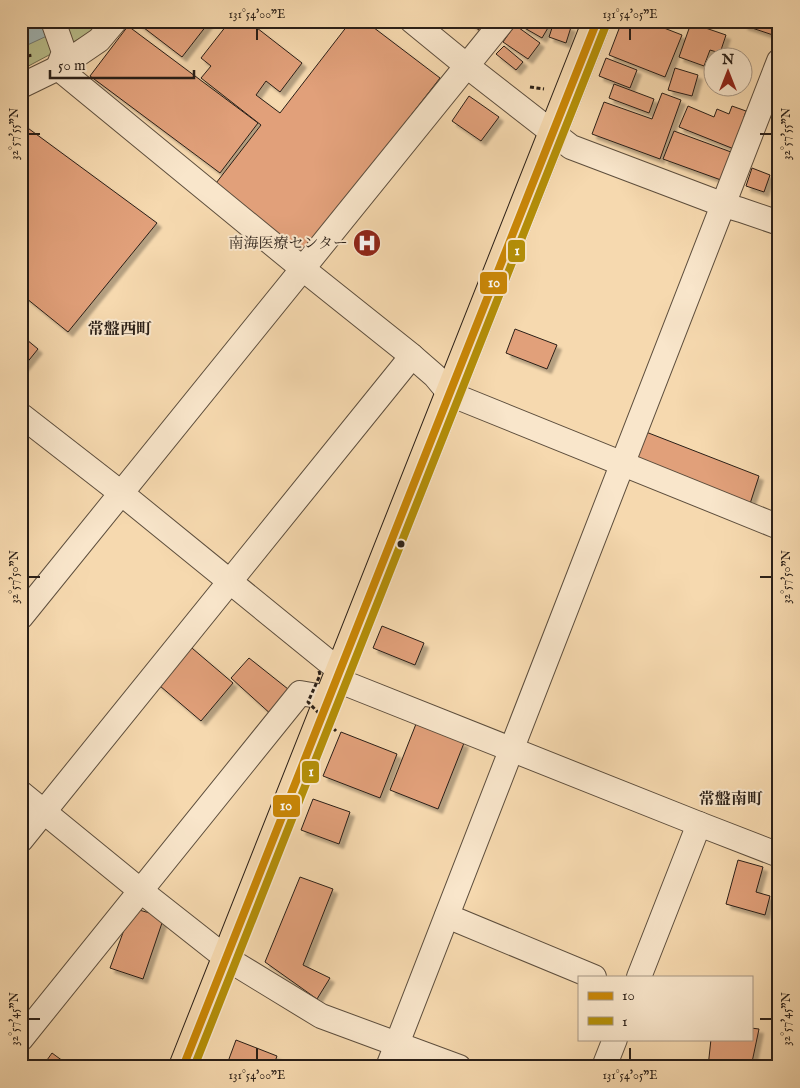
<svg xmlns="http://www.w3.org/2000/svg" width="800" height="1088" font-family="'IM FELL English','Noto Serif JP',serif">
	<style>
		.green { fill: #bac08d; stroke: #727052 }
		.water { fill: #a1b7b6; stroke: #717a76 }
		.building { fill: #e1a07a; stroke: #2a1f17; filter: url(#shadow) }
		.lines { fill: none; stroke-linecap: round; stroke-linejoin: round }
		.minor-casing { stroke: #5d4e3d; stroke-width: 26 }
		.highway-casing { stroke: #2a1f17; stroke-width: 30 }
		.path { stroke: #2a1f17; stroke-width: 3; stroke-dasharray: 4 2.5; stroke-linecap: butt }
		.minor { stroke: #f9e6cb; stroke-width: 24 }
		.highway { stroke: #f6d9af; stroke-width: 28 }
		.path-bridge { stroke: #2a1f17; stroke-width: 3; stroke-dasharray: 4 2.5; stroke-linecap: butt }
		.bus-1-casing { stroke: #f9e6cb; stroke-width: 11 }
		.bus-2-casing { stroke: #f9e6cb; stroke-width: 11 }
		.bus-1 { stroke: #ca8706; stroke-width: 8 }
		.bus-2 { stroke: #b48f08; stroke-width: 8 }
		.ticks { fill: none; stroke: #2a1f17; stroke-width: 2 }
		.bus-dot { fill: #2a1f17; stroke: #f9e6cb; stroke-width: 2 }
		.labels { text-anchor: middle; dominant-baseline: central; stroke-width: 4; stroke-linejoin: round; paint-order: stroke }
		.poi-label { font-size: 15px; fill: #2a1f17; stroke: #f9e6cb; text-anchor: end }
		.neighbourhood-label { font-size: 16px; font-weight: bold; fill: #2a1f17; stroke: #f9e6cb }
		.line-badge { stroke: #f9e6cb; stroke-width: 2 }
		.badge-label { font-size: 14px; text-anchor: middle; font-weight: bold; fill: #fff }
		.neatline { fill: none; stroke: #2a1f17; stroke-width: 2 }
		.ticks-label { font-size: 12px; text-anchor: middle; fill: #2a1f17 }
	</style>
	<defs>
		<filter id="shadow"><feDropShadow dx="4.5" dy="4.5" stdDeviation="1" flood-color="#0004"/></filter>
	</defs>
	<rect width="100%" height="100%" fill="#f6d9af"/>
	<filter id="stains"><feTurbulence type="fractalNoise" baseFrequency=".004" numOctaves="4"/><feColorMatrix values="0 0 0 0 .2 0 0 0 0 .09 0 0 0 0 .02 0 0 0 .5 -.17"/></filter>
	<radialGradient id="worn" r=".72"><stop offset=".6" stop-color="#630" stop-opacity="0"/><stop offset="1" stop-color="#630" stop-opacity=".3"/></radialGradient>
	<polygon class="green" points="21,21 99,21 92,32 21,70"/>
	<polygon class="water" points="21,21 44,21 49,35 21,48"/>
	<g class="building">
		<polygon points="135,21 210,21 182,57"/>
		<polygon points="230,21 248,21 302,63 280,92 266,81 256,95 280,113 351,21 365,21 440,78 302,255 213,187 261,125 201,78 211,66 201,58"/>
		<polygon points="468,21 488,21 480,31"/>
		<polygon points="524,21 552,21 542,38 521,26"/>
		<polygon points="622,21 646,21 682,35 665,77 609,55"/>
		<polygon points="745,21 779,21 779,37 743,25"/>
		<polygon points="554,22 571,27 566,43 549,37"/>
		<polygon points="691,23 726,35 720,53 710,50 704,66 679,57"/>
		<polygon points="515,25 540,43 528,59 503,42"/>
		<polygon points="128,26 258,123 220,173 90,76"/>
		<polygon points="504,46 523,62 516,70 496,54"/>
		<polygon points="606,58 637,70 630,88 599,76"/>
		<polygon points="675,68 698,75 692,96 668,90"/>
		<polygon points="614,84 654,99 649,113 609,98"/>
		<polygon points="662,93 681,100 660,159 592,134 604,102 652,119"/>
		<polygon points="469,96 499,117 481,141 452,121"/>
		<polygon points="688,106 714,117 717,109 729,114 732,106 746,111 744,117 751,120 739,151 679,127"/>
		<polygon points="21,123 157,223 68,332 21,294"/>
		<polygon points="674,131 731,152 721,180 663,159"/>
		<polygon points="779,157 779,180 774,179"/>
		<polygon points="752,168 770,175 764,192 746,186"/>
		<polygon points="515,329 557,345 547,369 506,353"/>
		<polygon points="21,335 38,349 21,370"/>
		<polygon points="646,432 759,476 748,510 636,462"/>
		<polygon points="382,626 424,643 415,665 373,648"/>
		<polygon points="186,643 233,683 201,721 153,680"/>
		<polygon points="249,658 293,693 273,716 231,678"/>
		<polygon points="416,724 464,743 438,809 390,790"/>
		<polygon points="341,732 397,754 380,798 323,776"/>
		<polygon points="313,799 350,812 339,844 301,830"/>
		<polygon points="738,860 763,867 756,892 770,896 765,915 726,904"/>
		<polygon points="300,877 333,889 303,965 330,978 317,999 265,962"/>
		<polygon points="132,908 164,917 143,979 110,968"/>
		<polygon points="779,976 779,1007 772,1005"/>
		<polygon points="751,1028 759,1029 751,1067 708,1067 711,1039 751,1039"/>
		<polygon points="236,1040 277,1056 273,1067 226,1067"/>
		<polygon points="52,1053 71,1067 42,1067"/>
	</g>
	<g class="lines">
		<defs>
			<g id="minor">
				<polyline points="53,21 64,52 58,68"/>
				<polyline points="412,21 467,66 571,147 724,205 741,210 779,223"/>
				<polyline points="58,68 303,269 412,356 435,376 450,394 779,527"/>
				<polyline points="21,86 58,68 99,40 115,21"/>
				<polyline points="22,416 121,493 325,659 340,670"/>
				<polyline points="21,617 503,21"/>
				<polyline points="337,680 699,824 779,855"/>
				<polyline points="21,793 141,891 226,958 321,1016 459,1067"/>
				<polyline points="21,840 412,356"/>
				<polyline points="447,916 594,977"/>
				<polyline points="639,977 699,824"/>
				<polyline points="21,1039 300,693 329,698"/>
				<polyline points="388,1067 779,61"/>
				<polyline points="604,1067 615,1039"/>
			</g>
			<polyline id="highway" points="183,1067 597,21"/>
		</defs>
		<use href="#minor" class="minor-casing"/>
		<use href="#highway" class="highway-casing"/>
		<g class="path">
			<polyline points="21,57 33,55"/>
			<polyline points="530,87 544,89"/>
		</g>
		<use href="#minor" class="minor"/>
		<use href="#highway" class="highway"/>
		<polyline class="path-bridge" points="319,671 320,675 308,702 336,731"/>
		<defs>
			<polyline id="bus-1" points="183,1067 597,21"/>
			<polyline id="bus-2" points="194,1067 606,25"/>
		</defs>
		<use href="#bus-1" class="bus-1-casing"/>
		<use href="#bus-2" class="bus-2-casing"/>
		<use href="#bus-1" class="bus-1"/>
		<use href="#bus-2" class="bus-2"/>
	</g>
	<path class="ticks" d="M257,28V40M630,28V40M28,134H40M760,134H772M28,577H40M760,577H772M28,1019H40M760,1019H772M257,1048V1060M630,1048V1060"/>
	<defs>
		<symbol id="hospital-disc" viewBox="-11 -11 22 22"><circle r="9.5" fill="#8f2418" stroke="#f9e6cb"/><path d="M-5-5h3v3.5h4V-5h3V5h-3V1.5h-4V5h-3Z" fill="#fff"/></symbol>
	</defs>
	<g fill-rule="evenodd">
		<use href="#hospital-disc" x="351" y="227" width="32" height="32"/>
	</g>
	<circle class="bus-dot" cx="401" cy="544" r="4.5"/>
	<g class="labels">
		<g class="poi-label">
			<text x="348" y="243">南海医療センター</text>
		</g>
		<g class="neighbourhood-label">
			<text x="120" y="330">常盤西町</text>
			<text x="731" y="800">常盤南町</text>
		</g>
	</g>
	<g class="line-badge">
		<rect x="507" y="239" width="19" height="24" rx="5" fill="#b48f08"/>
		<rect x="479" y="271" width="29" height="24" rx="5" fill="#ca8706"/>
		<rect x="301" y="760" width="19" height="24" rx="5" fill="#b48f08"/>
		<rect x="272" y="794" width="29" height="24" rx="5" fill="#ca8706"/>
	</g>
	<g class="badge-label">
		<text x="517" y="255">1</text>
		<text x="494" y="287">10</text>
		<text x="311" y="776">1</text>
		<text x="286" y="810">10</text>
	</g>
	<rect width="800" height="1088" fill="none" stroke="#f6d9af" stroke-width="55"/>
	<rect x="578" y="976" width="175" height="65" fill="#f9e6cb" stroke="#a69683"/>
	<rect x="588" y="992" width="25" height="8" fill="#ca8706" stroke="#a69683"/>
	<text x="622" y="1000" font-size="15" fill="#2a1f17">10</text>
	<rect x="588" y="1017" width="25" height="8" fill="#b48f08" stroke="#a69683"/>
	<text x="622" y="1026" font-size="15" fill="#2a1f17">1</text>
	<g transform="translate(728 72)"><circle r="24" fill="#f9e6cb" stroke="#a69683"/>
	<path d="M0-4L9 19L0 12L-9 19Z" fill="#8f2418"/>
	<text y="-8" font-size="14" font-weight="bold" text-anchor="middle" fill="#2a1f17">N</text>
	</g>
	<path d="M50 70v8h144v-8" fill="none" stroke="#2a1f17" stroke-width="2.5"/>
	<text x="58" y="70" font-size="15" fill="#2a1f17" stroke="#f9e6cb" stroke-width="4" paint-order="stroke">50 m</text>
	<rect x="28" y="28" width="744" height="1032" class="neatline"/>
	<g class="ticks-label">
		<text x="257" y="18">131°54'00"E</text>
		<text x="630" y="18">131°54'05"E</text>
		<text transform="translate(14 134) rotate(-90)" y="4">32°57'55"N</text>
		<text transform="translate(786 134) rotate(-90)" y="4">32°57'55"N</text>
		<text transform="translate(14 577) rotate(-90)" y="4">32°57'50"N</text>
		<text transform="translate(786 577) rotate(-90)" y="4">32°57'50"N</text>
		<text transform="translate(14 1019) rotate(-90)" y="4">32°57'45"N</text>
		<text transform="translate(786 1019) rotate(-90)" y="4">32°57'45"N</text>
		<text x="257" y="1079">131°54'00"E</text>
		<text x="630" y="1079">131°54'05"E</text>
	</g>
	<rect width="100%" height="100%" filter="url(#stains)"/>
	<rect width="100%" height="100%" fill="url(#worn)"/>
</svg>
